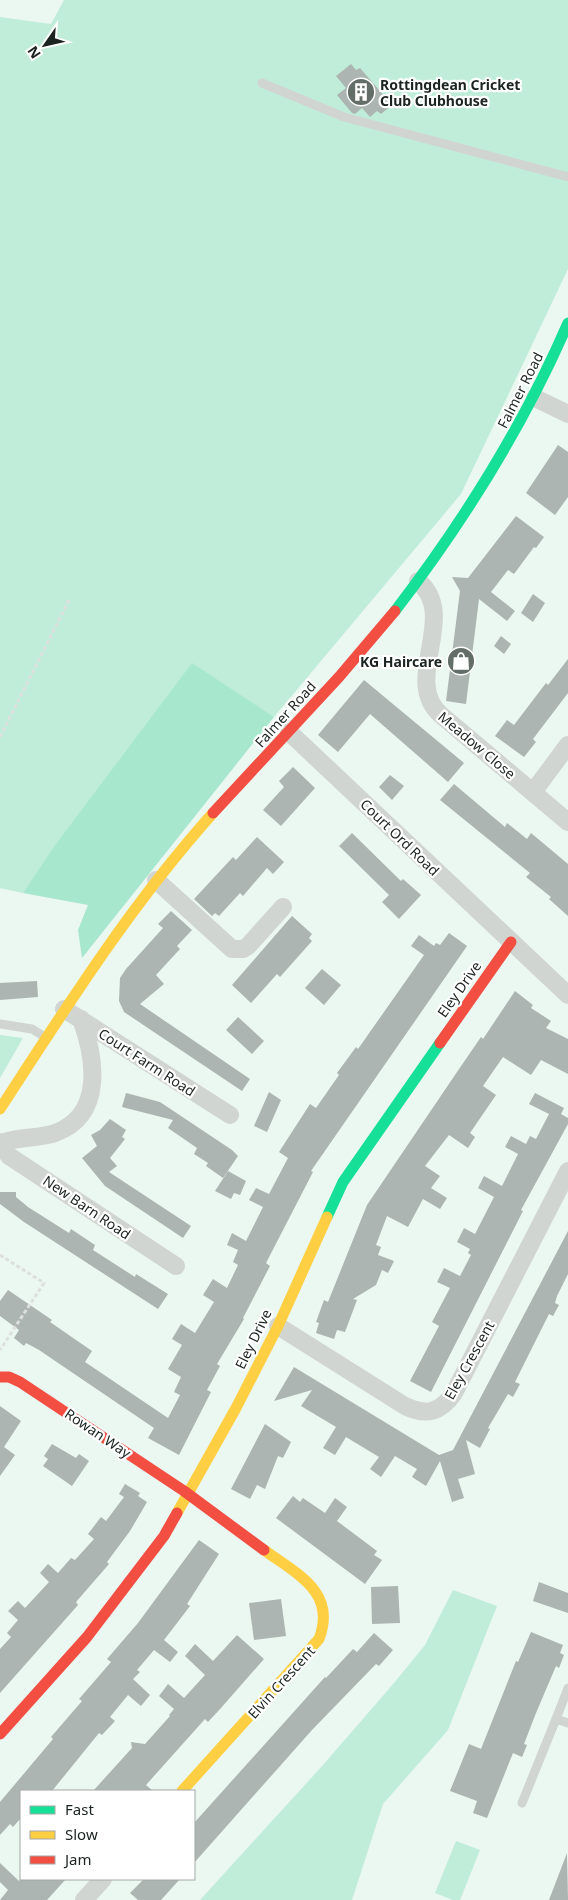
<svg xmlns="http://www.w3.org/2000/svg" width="568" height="1900" font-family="'Noto Sans',sans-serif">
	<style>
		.green { fill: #c0edda }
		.forest { fill: #a7e7ce }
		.building { fill: #acb5b1 }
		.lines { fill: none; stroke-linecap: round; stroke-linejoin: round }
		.path { stroke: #dde0de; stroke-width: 3; stroke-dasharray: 4 2.5; stroke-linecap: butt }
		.lane { stroke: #d1d5d2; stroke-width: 9 }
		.street { stroke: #d1d5d2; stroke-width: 18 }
		.fast { stroke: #16e098; stroke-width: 11 }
		.slow { stroke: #ffcf43; stroke-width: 11 }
		.jam { stroke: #f24e42; stroke-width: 11 }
		.labels { text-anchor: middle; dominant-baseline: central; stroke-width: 4.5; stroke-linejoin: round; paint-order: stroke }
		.poi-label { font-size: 14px; font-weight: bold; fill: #1b2420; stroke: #fff; text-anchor: start }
		.street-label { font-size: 14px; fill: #1b2420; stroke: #fff }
	</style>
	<rect width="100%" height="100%" fill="#ebf7f1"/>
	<g class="green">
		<polygon points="64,0 568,0 568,269 461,494 274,717 189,668 23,893 0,888 0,17 51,24"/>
		<polygon points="0,1035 23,1038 0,1078"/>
		<polygon points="453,1590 497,1606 448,1730 383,1804 352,1900 200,1900 323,1765 394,1683 425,1645"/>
		<polygon points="456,1841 480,1850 460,1900 453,1900 435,1893"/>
	</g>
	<polygon class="forest" points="192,663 274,717 82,958 78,930 88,905 23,893 53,848"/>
	<g class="building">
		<polygon points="351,64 356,70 360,68 392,105 381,114 377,111 370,117 362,108 355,114 352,113 337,95 346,88 336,76"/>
		<polygon points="558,445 568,452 568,497 555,515 526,493"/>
		<polygon points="516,516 544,537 536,548 534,547 514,574 508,570 491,592 515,611 507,621 479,599 466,704 446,701 460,591 452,577 468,578"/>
		<polygon points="533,594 545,603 533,622 521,613"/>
		<polygon points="501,636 511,644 504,654 494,646"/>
		<polygon points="568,659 568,693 533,739 536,742 524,757 495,736 507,720 514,725 546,683 548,685"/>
		<polygon points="364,680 464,763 448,782 370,714 338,752 318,735"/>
		<polygon points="293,767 315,788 281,826 263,810 284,787 279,781"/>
		<polygon points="390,775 404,786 392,800 379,787"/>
		<polygon points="454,784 505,827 507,823 527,839 531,833 568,864 568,916 549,899 551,897 526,877 530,873 440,800"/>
		<polygon points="352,833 401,881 403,879 421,895 399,919 382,902 389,895 339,846"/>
		<polygon points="257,837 284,862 273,874 267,868 243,896 240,893 219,916 215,913 212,916 194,899 233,857 236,860"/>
		<polygon points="171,911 192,930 177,946 180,949 156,975 164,984 140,1004 250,1079 242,1091 124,1012 119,1001 120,978 126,969 163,928 158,924"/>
		<polygon points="292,916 312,934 309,938 312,941 280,977 277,974 251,1003 232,985"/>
		<polygon points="449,933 467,946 311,1171 313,1172 266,1263 270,1266 243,1318 244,1319 217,1364 220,1366 207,1390 211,1392 179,1455 148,1438 154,1428 39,1350 26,1343 24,1346 14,1338 19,1330 0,1316 0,1301 8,1290 52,1320 50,1322 92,1351 85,1362 168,1418 180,1395 174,1392 181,1377 168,1369 182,1345 172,1339 181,1324 195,1333 214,1302 203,1295 213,1279 227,1288 238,1265 233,1262 238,1250 227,1245 232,1233 246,1241 263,1207 249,1200 256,1188 269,1194 288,1158 279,1152 310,1104 316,1108 339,1075 337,1073 356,1047 358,1049 424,955 411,946 419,935 434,946 436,943 440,945"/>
		<polygon points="322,969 341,985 324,1005 305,988"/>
		<polygon points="37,981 38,997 0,1000 0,983"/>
		<polygon points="515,991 533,1005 531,1008 551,1021 546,1028 568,1039 568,1074 541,1060 531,1075 503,1057 483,1086 496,1095 470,1133 475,1137 468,1148 449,1135 425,1166 440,1176 431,1188 447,1198 440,1209 423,1199 408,1227 387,1216 376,1245 381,1247 378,1255 394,1261 388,1273 382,1270 376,1285 353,1299 357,1300 345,1332 337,1330 334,1339 316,1333 319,1323 316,1322 324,1300 328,1302 367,1205 457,1072 481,1037 483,1039"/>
		<polygon points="238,1017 264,1041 252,1054 226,1030"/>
		<polygon points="269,1092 281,1100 267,1132 254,1126"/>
		<polygon points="126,1093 160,1102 232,1150 238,1156 223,1178 206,1166 208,1163 194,1154 197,1148 168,1128 173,1120 122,1107"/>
		<polygon points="535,1093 564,1108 561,1114 568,1118 568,1124 521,1210 523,1211 431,1392 410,1381 439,1326 432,1322 450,1288 437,1282 444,1268 460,1276 471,1255 468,1253 470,1249 457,1242 464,1228 475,1234 494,1197 478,1188 484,1176 502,1186 518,1154 505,1147 511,1136 526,1144 530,1136 536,1139 549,1114 529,1104"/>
		<polygon points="110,1119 126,1130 122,1137 125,1139 110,1158 117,1166 109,1172 191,1226 183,1238 105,1186 82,1158 97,1146 91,1135 100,1130"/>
		<polygon points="228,1171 246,1181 240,1195 234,1193 231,1199 215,1191"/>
		<polygon points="0,1192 16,1192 16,1197 28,1207 69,1233 71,1229 95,1245 93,1250 135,1277 136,1274 168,1294 158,1309 24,1222 0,1204"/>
		<polygon points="568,1231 568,1274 557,1296 555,1303 559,1305 553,1316 549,1314 515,1382 520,1384 513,1397 508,1394 488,1428 490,1429 480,1448 466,1440 475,1474 458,1479 464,1498 452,1502 440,1461 426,1486 412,1477 417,1469 395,1456 381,1477 370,1469 379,1457 346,1437 335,1455 323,1448 336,1427 301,1406 312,1390 274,1401 294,1367 439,1455 453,1450"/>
		<polygon points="0,1406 21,1421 4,1447 15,1455 0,1476"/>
		<polygon points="265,1424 291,1442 283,1458 278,1456 265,1489 257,1485 250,1499 231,1489"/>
		<polygon points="52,1444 76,1458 79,1454 89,1461 72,1486 43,1466 48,1459 44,1456"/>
		<polygon points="125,1484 140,1493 138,1496 147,1502 130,1531 107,1562 109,1564 76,1602 78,1605 0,1693 0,1649 11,1637 7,1633 18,1620 8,1611 18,1601 25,1608 49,1582 40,1573 48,1564 58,1573 71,1558 75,1560 94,1539 88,1534 101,1517 106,1521 124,1497 119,1494"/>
		<polygon points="293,1496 300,1502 303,1498 325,1513 335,1498 347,1507 337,1521 377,1551 374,1555 382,1560 365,1584 276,1518"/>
		<polygon points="199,1540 219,1554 187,1604 190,1606 164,1640 178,1652 170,1662 154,1650 137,1670 140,1672 133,1679 150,1695 141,1706 128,1695 110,1717 115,1721 102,1735 99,1733 52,1791 21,1791 21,1818 13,1827 10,1824 0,1835 0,1802 53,1739 51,1737 82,1701 79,1699 111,1662 107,1659 138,1623"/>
		<polygon points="539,1582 568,1593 568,1613 533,1601"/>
		<polygon points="398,1586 400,1623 372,1624 371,1587"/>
		<polygon points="281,1599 286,1636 254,1640 249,1603"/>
		<polygon points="531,1632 563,1645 560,1653 564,1655 559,1668 556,1666 536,1713 524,1744 527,1745 522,1757 513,1753 487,1818 473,1813 477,1801 450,1791 469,1744 481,1749 516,1661 518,1662"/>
		<polygon points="374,1633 393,1650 379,1666 376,1664 312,1730 194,1863 194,1823 325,1677 326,1678 353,1649 357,1652"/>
		<polygon points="237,1635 264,1659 221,1708 208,1722 205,1719 146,1785 153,1791 93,1791 132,1748 131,1742 145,1744 170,1716 169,1715 174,1709 159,1696 168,1684 184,1698 205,1675 185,1656 195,1644 213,1661"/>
		<polygon points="567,1853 568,1900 549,1900"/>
		<polygon points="0,1863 19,1881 21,1879 66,1879 47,1900 0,1900 8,1890 0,1882"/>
		<polygon points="144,1879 180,1879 161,1900 138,1900 130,1893"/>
	</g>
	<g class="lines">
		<g class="path">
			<polyline points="0,737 70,598"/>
			<polyline points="0,1255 44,1283 0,1350"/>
		</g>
		<g class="lane">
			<polyline points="262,83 344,117 568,177"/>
			<polyline points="0,1024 32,1029 45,1037"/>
			<polyline points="568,1688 556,1719 568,1723"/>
			<polyline points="522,1803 556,1719"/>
		</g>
		<g class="street">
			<polyline points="535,398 568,414"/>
			<path d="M418,581C460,616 401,680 441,715L568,822"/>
			<polyline points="289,732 568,995"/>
			<polyline points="533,792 568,745"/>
			<polyline points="156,880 232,949 243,949 248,946 283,907"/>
			<polyline points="64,1009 230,1115"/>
			<polyline points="0,1142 9,1156 176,1266"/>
			<path d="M2,1143C20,1136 38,1139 55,1133C105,1115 95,1057 81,1019"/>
			<path d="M278,1326L405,1406C426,1416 440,1413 454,1393L568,1171"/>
			<polyline points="84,1900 103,1879"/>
		</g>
		<g class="fast">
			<path d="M395,611C464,521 523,427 568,323"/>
			<polyline points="327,1217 343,1182 440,1043"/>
		</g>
		<g class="slow">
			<path d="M0,1109C67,1006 130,906 213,813"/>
			<polyline points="177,1513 236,1408 278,1326 327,1217"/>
			<path d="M182,1791L319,1639C337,1592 297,1574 264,1550"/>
		</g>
		<g class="jam">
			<polyline points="213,813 339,677 395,611"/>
			<polyline points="440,1043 511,942"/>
			<polyline points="0,1377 9,1377 20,1382 184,1491 264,1550"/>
			<polyline points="0,1734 87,1637 164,1536 177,1513"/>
		</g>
	</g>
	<defs>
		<symbol id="building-disc" viewBox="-11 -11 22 22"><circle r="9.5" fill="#646e69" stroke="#fff"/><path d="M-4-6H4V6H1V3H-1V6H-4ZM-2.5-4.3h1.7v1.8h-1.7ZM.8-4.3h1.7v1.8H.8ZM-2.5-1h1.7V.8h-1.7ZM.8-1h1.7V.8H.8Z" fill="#fff"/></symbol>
		<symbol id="shop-disc" viewBox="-11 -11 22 22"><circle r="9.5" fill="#646e69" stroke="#fff"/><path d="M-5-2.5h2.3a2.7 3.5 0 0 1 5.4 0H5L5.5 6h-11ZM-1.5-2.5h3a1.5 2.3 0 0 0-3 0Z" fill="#fff"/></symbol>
	</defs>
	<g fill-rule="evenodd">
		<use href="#building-disc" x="345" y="76" width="32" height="32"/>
		<use href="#shop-disc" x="445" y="645" width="32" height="32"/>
	</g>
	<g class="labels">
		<g class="poi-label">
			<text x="380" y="84">Rottingdean Cricket<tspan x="380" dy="16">Club Clubhouse</tspan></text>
			<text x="442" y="661" text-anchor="end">KG Haircare</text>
		</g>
		<g class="street-label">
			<text transform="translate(520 390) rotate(-63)">Falmer Road</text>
			<text transform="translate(285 714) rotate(-48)">Falmer Road</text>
			<text transform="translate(477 745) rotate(40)">Meadow Close</text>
			<text transform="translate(400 837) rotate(44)">Court Ord Road</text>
			<text transform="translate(459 989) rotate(-55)">Eley Drive</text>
			<text transform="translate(147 1062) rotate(33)">Court Farm Road</text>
			<text transform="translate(87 1207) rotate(34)">New Barn Road</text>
			<text transform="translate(253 1339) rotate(-64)">Eley Drive</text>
			<text transform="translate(469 1360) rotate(-61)">Eley Crescent</text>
			<text transform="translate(98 1433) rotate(34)">Rowan Way</text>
			<text transform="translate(281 1682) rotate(-48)">Elvin Crescent</text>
		</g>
	</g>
	<rect x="20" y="1790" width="175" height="90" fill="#ffffff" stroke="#a4a7a6"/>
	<rect x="30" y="1806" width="25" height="8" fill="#16e098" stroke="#a4a7a6"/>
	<text x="65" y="1815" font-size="15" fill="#1b2420">Fast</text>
	<rect x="30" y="1831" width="25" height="8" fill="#ffcf43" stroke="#a4a7a6"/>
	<text x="65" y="1840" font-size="15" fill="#1b2420">Slow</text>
	<rect x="30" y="1856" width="25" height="8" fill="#f24e42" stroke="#a4a7a6"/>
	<text x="65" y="1865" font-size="15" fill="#1b2420">Jam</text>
	<g transform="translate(45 45) rotate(236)" stroke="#ffffff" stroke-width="4" paint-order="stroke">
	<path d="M0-4L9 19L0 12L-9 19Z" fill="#1b2420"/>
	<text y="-8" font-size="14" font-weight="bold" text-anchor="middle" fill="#1b2420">N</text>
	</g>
</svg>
